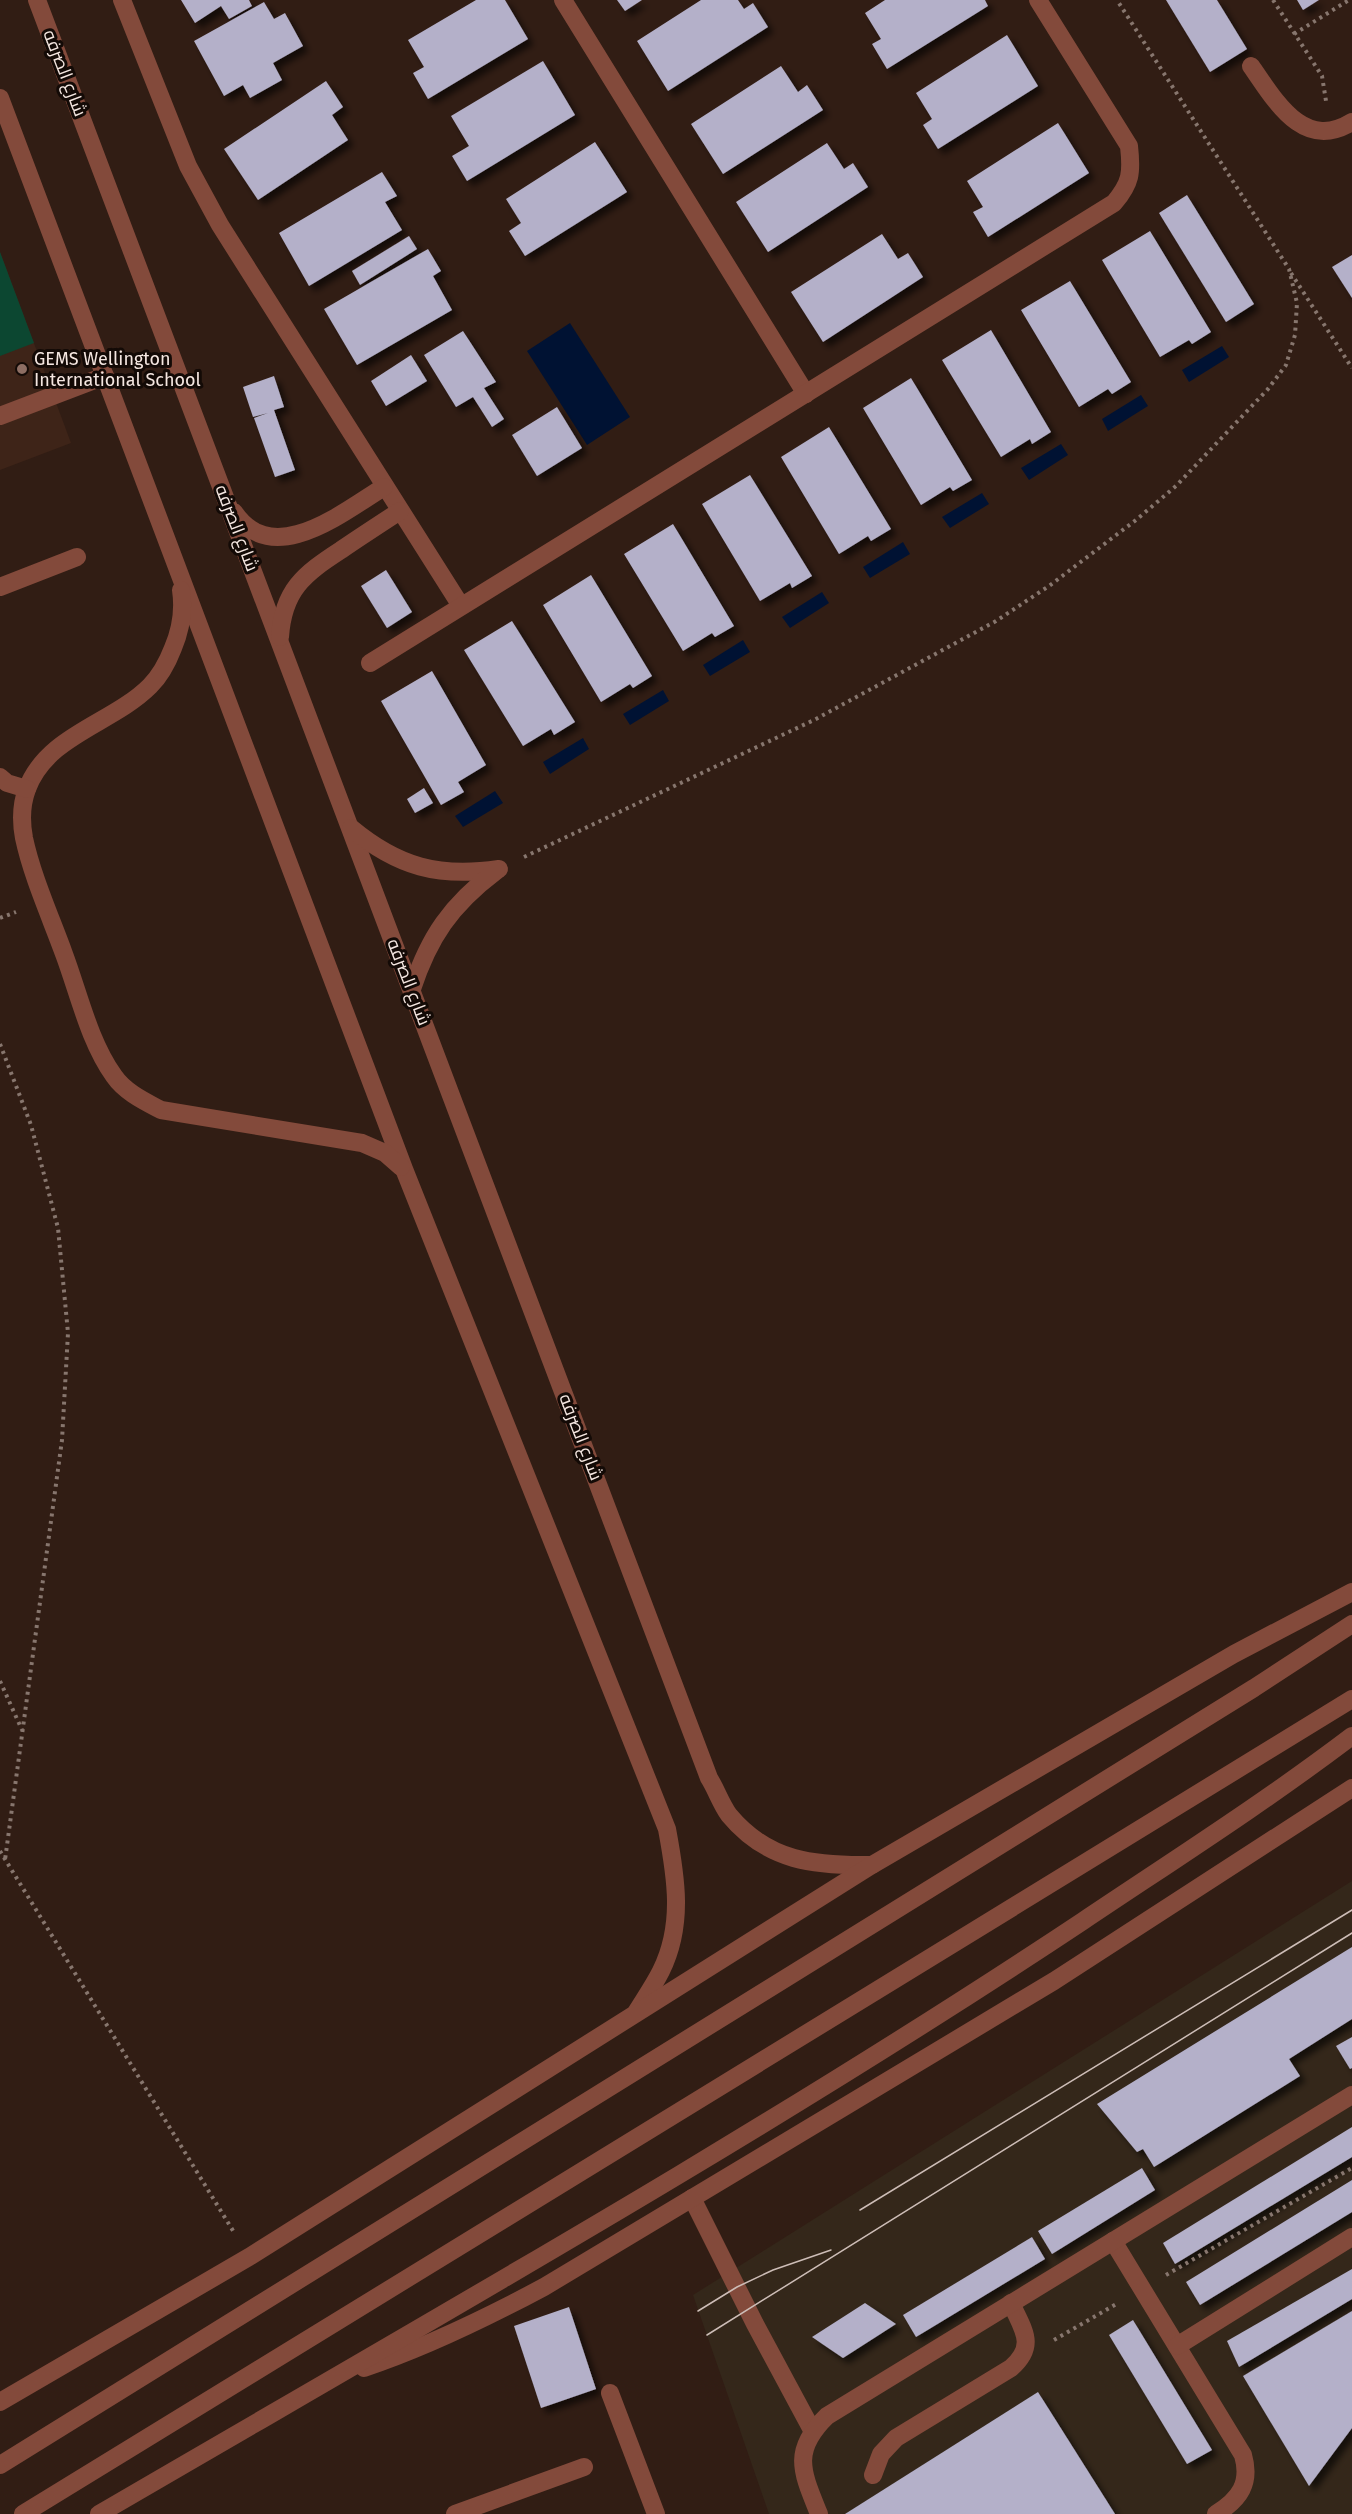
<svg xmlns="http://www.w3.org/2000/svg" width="1352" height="2514" font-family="'Fira Sans',Cairo,sans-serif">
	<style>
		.built { fill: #3e2418 }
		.industrial { fill: #34271a }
		.green { fill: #0c4731 }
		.water { fill: #001233 }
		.building { fill: #b4b0c9; filter: url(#shadow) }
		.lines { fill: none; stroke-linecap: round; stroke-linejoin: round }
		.path { stroke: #87766e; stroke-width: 4; stroke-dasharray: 3 4.5; stroke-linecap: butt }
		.minor { stroke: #834a3b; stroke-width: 18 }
		.tram { stroke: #cdbdb7; stroke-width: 1.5 }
		.education-dot { fill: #8d6e63; stroke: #130a06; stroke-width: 2 }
		.labels { text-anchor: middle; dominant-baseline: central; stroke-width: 6; stroke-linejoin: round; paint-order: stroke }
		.street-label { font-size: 18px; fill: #f5e7e1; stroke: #130a06 }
		.poi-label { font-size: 18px; fill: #f5e7e1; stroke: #130a06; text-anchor: start }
	</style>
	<defs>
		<filter id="shadow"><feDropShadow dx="5.5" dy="5.5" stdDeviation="3" flood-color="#0009"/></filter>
	</defs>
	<rect width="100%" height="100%" fill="#311d14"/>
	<polygon class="built" points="0,252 71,443 0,470"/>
	<polygon class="industrial" points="1352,1881 1352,2514 769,2514 693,2295"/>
	<polygon class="green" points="0,252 34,343 0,356"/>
	<g class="water">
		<polygon points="570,323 630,417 587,445 527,351"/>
		<polygon points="1222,346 1229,357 1189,382 1182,370"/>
		<polygon points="1141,395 1148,406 1108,431 1102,419"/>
		<polygon points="1061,444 1068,455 1029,480 1021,468"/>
		<polygon points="982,493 989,504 950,528 942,517"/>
		<polygon points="903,542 910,554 870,578 863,567"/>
		<polygon points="822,592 829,603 790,628 782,617"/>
		<polygon points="743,640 750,652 710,676 703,665"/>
		<polygon points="663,690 669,701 630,725 623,714"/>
		<polygon points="583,738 589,749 550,774 543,762"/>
		<polygon points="495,791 503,803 463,827 455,816"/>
	</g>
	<g class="building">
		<polygon points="181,0 249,0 252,6 229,19 221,6 195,23"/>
		<polygon points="476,0 505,0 528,39 428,99 413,73 424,67 408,40"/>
		<polygon points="617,0 642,0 625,11"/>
		<polygon points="701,0 738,0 744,9 753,3 768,27 668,91 637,41"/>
		<polygon points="885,0 985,0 988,6 887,69 872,44 881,39 865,13"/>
		<polygon points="1166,0 1217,0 1247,49 1210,72"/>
		<polygon points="1297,0 1319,0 1303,10"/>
		<polygon points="264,2 274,19 285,13 303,46 273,63 282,80 250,98 243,85 224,96 194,41"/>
		<polygon points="1007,35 1038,86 938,149 923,125 932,119 916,93"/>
		<polygon points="543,61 575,115 467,181 452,156 469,146 451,116"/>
		<polygon points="781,66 798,92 807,85 823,110 723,174 691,124"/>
		<polygon points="326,81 343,107 332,115 348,140 258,200 224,149"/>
		<polygon points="1058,123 1089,173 988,237 973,212 983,207 967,181"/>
		<polygon points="595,142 627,192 525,256 509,231 521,223 506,199"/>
		<polygon points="827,143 844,169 853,163 868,187 768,252 736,202"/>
		<polygon points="382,172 397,196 385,202 402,230 309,286 279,233"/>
		<polygon points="1187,195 1254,304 1226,322 1159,213"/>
		<polygon points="1150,231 1211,332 1192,344 1189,340 1160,357 1102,260"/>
		<polygon points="882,234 898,259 908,253 923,277 823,342 791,292"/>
		<polygon points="409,236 417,249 360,285 352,271"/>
		<polygon points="428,249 441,271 433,276 452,310 357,365 324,309"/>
		<polygon points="1352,255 1352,298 1332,267"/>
		<polygon points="1070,281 1131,382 1112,394 1108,389 1079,407 1021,310"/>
		<polygon points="991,330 1051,432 1032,444 1030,439 1001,457 942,360"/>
		<polygon points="463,331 496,382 484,388 504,419 492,427 473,397 456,407 424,355"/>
		<polygon points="411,355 427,381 386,406 371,381"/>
		<polygon points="274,376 284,407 274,410 295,470 275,477 254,418 268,413 253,417 243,387"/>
		<polygon points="911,378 972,480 953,491 950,487 921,505 863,408"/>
		<polygon points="557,407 582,448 537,476 512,435"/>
		<polygon points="829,427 891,529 871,541 868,536 839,554 781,457"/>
		<polygon points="750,475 812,576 792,588 790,583 760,601 702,504"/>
		<polygon points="673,524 734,626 715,637 712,633 683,651 624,554"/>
		<polygon points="386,570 412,612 387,628 361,586"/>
		<polygon points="591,575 652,676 633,688 630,684 601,702 543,605"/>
		<polygon points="512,621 575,722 554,735 551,729 523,746 464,650"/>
		<polygon points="432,671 486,765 458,782 464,792 441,805 381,701"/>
		<polygon points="424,788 433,803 415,813 407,799"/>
		<polygon points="1352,1947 1352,2019 1289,2059 1300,2076 1154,2167 1143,2149 1137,2152 1097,2104"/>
		<polygon points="1352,2037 1352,2068 1350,2069 1336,2046"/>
		<polygon points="1352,2127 1352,2157 1175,2264 1163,2243"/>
		<polygon points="1142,2168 1155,2190 1052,2254 1038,2231"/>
		<polygon points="1352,2180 1352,2212 1200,2305 1186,2282"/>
		<polygon points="1032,2237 1045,2259 916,2337 903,2315"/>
		<polygon points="1352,2269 1352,2299 1239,2367 1227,2341"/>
		<polygon points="865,2303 896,2324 843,2358 812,2337"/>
		<polygon points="569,2307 596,2389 541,2408 514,2326"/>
		<polygon points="1352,2311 1352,2428 1309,2486 1243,2376"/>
		<polygon points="1133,2320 1212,2450 1187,2464 1109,2335"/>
		<polygon points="1038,2392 1115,2514 845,2514"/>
	</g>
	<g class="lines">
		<g class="path">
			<polyline points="1273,0 1322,76 1326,101"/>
			<polyline points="1294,34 1349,0"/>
			<polyline points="1291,273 1352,368"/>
			<polyline points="524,857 814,720 996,621 1049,586 1136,520 1176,486 1268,389 1286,365 1295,335 1297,303 1289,269 1117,0"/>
			<polyline points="0,918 16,912"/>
			<polyline points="0,1044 31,1125 58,1228 68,1333 62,1440 5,1860"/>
			<polyline points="0,1681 22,1730"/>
			<polyline points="0,1851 235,2234"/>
			<polyline points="1166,2275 1352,2168"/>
			<polyline points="1054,2340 1118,2303"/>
		</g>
		<g class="minor">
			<path d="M37,0L709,1778C716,1789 721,1804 729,1815C768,1862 815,1866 872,1865"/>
			<polyline points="122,0 188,166 220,225 461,606"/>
			<polyline points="563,0 806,394"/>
			<path d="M1251,66C1275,100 1303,152 1352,122"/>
			<path d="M0,98L404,1169L667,1829C676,1877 684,1925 661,1971C654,1985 645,1998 637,2011"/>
			<polyline points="0,416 105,376"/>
			<path d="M234,512C273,570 343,512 384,487"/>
			<polyline points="0,587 77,557"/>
			<path d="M181,590C184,610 181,629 173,648C168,661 160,676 150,686C112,724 47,735 27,789C21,805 21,822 24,838C32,876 51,918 64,954C79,994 89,1041 114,1076C125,1092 144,1101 161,1110L362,1143L385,1153L401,1167"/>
			<path d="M280,637C283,590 304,574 341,550C360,537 380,524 400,511"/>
			<path d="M370,663L1114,203C1131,183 1132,173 1129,146L1038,0"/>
			<polyline points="0,777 7,783 27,789"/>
			<path d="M351,828C398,867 439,878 499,869"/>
			<path d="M412,989C429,937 451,905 496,871"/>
			<polyline points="692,2198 755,2324 812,2430"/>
			<path d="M1113,2241L1243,2455C1251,2483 1240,2499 1216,2514"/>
			<polyline points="1177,2346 1352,2237"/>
			<path d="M364,2368C427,2347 486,2318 544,2287L1054,1981L1352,1788"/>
			<polyline points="610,2393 656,2514"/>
			<polyline points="0,2402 249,2257 872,1865 1234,1654 1352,1592"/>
			<polyline points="0,2465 1254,1688 1352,1624"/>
			<path d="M873,2475L881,2454L896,2438L1011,2368C1037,2345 1023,2330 1011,2303"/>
			<polyline points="23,2514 1352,1699"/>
			<path d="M99,2514C430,2321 764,2133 1083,1921C1174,1860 1265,1802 1352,1736"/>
			<polyline points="455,2514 584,2467"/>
			<path d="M819,2514C802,2472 791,2451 827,2416L1352,2095"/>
		</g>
		<g class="tram">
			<polyline points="860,2210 1352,1910"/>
			<polyline points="698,2311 737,2287 773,2270 831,2250"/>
			<polyline points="707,2335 1352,1933"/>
		</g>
	</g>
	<circle class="education-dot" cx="22" cy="369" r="6"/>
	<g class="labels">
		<g class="street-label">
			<text transform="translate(65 73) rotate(69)">شارع الصرفه</text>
			<text transform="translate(237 528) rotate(69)">شارع الصرفه</text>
			<text transform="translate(409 982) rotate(69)">شارع الصرفه</text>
			<text transform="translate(581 1437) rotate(69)">شارع الصرفه</text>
		</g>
		<g class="poi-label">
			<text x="34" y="359">GEMS Wellington<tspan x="34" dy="21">International School</tspan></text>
		</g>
	</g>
</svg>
